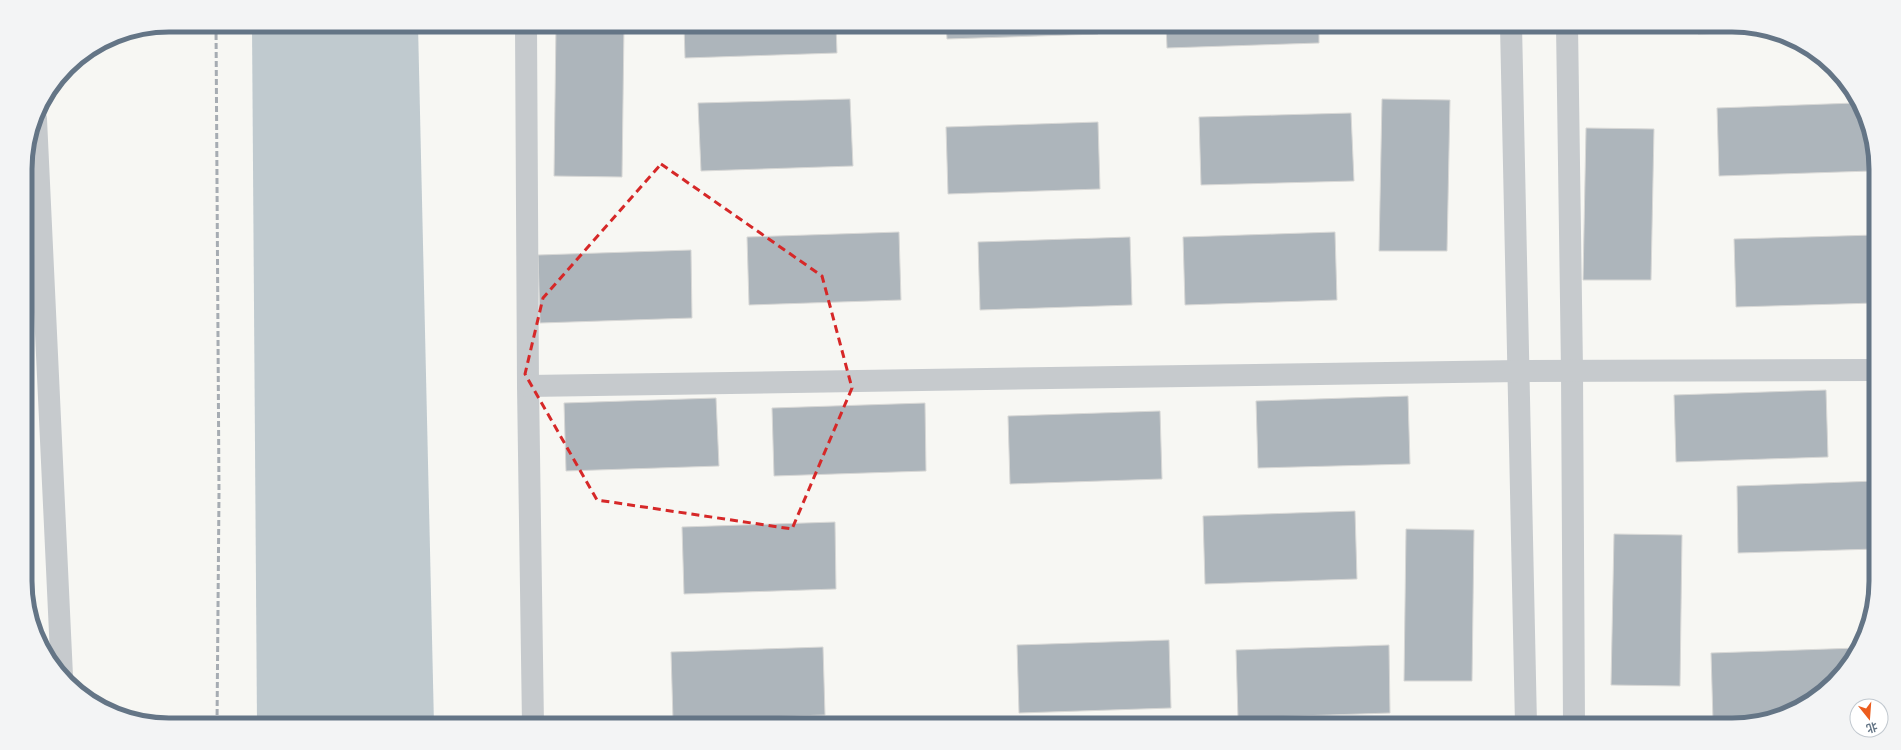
<svg xmlns="http://www.w3.org/2000/svg" width="1901" height="750" font-family="'DejaVu Sans','Noto Sans SC',sans-serif">
	<style>
		.water { fill: #c0cacf }
		.building { fill: #adb5bb; stroke: #d8d8d6 }
		.lines { fill: none; stroke-linecap: round; stroke-linejoin: round }
		.minor { stroke: #c6cacd; stroke-width: 22 }
		.tertiary { stroke: #c6cacd; stroke-width: 22 }
		.rail { stroke: #a6acb2; stroke-width: 3; stroke-dasharray: 6 3; stroke-linecap: butt }
		.marked { fill: none; stroke: #d62828; stroke-width: 3; stroke-dasharray: 8 5; stroke-linejoin: round }
		.rim { fill: none; stroke: #647586; stroke-width: 5 }
	</style>
	<rect width="100%" height="100%" fill="#f7f7f3"/>
	<polygon class="water" points="252,25 418,25 434,725 257,725"/>
	<g class="building">
		<polygon points="556,25 624,26 622,177 554,176"/>
		<polygon points="684,25 836,25 837,53 685,58"/>
		<polygon points="946,25 1098,25 1098,34 947,39"/>
		<polygon points="1166,25 1319,25 1319,43 1167,48"/>
		<polygon points="1698,25 1732,25 1770,31 1698,34"/>
		<polygon points="850,99 853,166 701,171 698,103"/>
		<polygon points="1382,99 1450,100 1447,251 1379,251"/>
		<polygon points="1855,103 1870,138 1871,171 1719,176 1717,108"/>
		<polygon points="1351,113 1354,181 1201,185 1199,117"/>
		<polygon points="1098,122 1100,189 948,194 946,127"/>
		<polygon points="1586,128 1654,129 1651,280 1583,280"/>
		<polygon points="899,232 901,300 749,305 747,237"/>
		<polygon points="1335,232 1337,300 1185,305 1183,237"/>
		<polygon points="1875,235 1875,303 1736,307 1734,239"/>
		<polygon points="1130,237 1132,305 980,310 978,242"/>
		<polygon points="691,250 692,318 540,323 538,255"/>
		<polygon points="1826,390 1828,457 1676,462 1674,395"/>
		<polygon points="1408,396 1410,464 1258,468 1256,401"/>
		<polygon points="716,398 719,466 566,471 564,403"/>
		<polygon points="925,403 926,471 774,476 772,408"/>
		<polygon points="1160,411 1162,479 1010,484 1008,416"/>
		<polygon points="1876,481 1876,549 1738,553 1737,486"/>
		<polygon points="1355,511 1357,579 1205,584 1203,516"/>
		<polygon points="835,522 836,589 684,594 682,527"/>
		<polygon points="1406,529 1474,530 1472,681 1404,681"/>
		<polygon points="1614,534 1682,535 1680,686 1611,685"/>
		<polygon points="1169,640 1171,708 1019,713 1017,645"/>
		<polygon points="1389,645 1390,713 1238,718 1236,650"/>
		<polygon points="823,647 825,715 673,720 671,652"/>
		<polygon points="1857,648 1846,668 1819,695 1778,717 1768,719 1713,721 1711,653"/>
	</g>
	<g class="lines">
		<g class="minor">
			<polyline points="526,25 528,386 533,725"/>
			<polyline points="1511,25 1526,725"/>
			<polyline points="1567,25 1572,370 1574,725"/>
			<polyline points="528,386 1520,371 1875,370"/>
		</g>
		<polyline class="tertiary" points="36,119 62,676"/>
		<polyline class="rail" points="216,25 219,493 217,725"/>
	</g>
	<path class="marked" d="M661,164L822,276L852,388L792,529L597,500L525,374L543,298Z"/>
	<path d="M0 0H1901V750H0ZM169 32H1732A137 137 0 0 1 1869 169V581A137 137 0 0 1 1732 718H169A137 137 0 0 1 32 581V169A137 137 0 0 1 169 32Z" fill="#f3f4f5" fill-rule="evenodd"/>
	<path class="rim" d="M169 32H1732A137 137 0 0 1 1869 169V581A137 137 0 0 1 1732 718H169A137 137 0 0 1 32 581V169A137 137 0 0 1 169 32Z"/>
	<g transform="translate(1869 718) rotate(163)"><circle r="19" fill="#ffffff" stroke="#c1c8cf"/>
	<path d="M0-3L7 15L0 10L-7 15Z" fill="#ec5d1e"/>
	<text y="-6" font-size="11" font-weight="bold" text-anchor="middle" fill="#647586">北</text>
	</g>
</svg>
